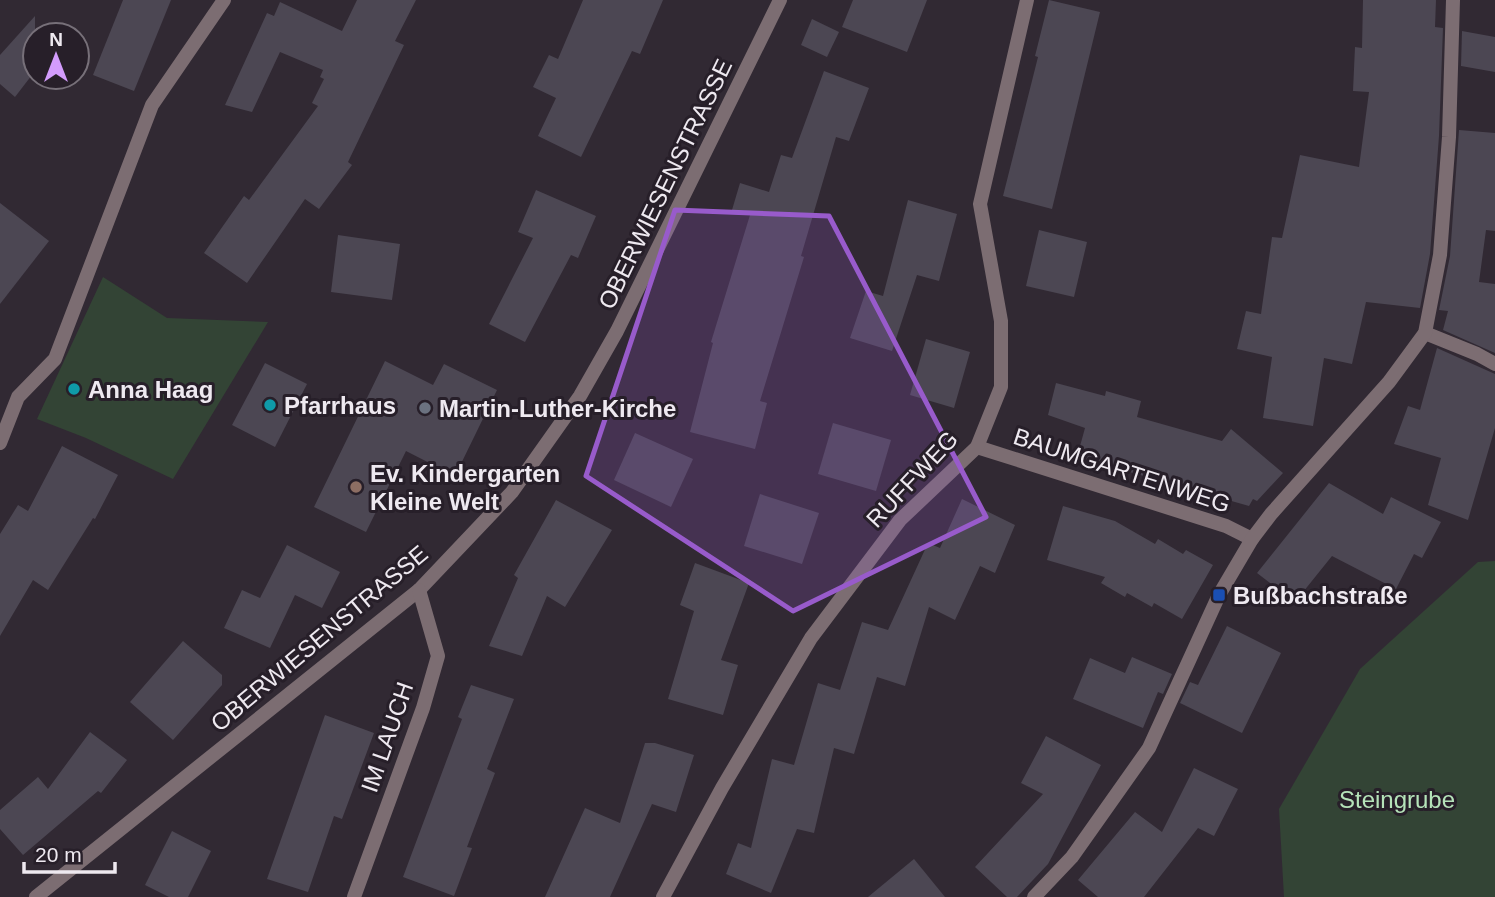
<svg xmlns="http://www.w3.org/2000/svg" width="1495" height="897" font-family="Arial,sans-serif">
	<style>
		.green { fill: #334435 }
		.building { fill: #4c4753 }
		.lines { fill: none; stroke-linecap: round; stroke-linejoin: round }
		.street { stroke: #7c6d72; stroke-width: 14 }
		.marked { fill: #985bcb; fill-opacity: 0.2; stroke: #985bcb; stroke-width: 5; stroke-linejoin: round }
		.culture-dot { fill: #0f9aa8; stroke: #271f29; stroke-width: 2.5 }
		.worship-dot { fill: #6b7280; stroke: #271f29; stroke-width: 2.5 }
		.education-dot { fill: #8d6e63; stroke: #271f29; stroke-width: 2.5 }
		.transit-dot { fill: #1a4fb4; stroke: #271f29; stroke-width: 2.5 }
		.labels { text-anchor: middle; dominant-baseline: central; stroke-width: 6; stroke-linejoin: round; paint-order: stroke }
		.street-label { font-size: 24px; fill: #eee9f0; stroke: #271f29 }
		.poi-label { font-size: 24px; font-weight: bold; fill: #eee9f0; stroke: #271f29; text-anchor: start }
		.park-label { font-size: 24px; fill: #b5e3b9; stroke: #271f29 }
	</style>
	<rect width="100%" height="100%" fill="#312933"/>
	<g class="green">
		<polygon points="103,277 167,318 268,322 173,479 86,438 37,419"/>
		<polygon points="1495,561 1495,897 1284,897 1279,809 1360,669 1478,562"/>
	</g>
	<g class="building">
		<polygon points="123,0 171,0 134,91 93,75"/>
		<polygon points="357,0 416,0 395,41 404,45 348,162 352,165 319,209 305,199 247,283 204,253 244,196 249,200 318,106 312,103 324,79 320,77 323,70 280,52 252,112 225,105 267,13 274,16 280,2 342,31"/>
		<polygon points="583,0 663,0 640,54 632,51 581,157 538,136 556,98 533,87 549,55 558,59"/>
		<polygon points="853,0 927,0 907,52 842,27"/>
		<polygon points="1049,0 1100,12 1052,209 1003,196 1038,57 1035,56"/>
		<polygon points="1363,0 1436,0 1435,27 1443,28 1439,136 1430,254 1420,308 1366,302 1352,364 1324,358 1313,426 1263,418 1272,357 1237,349 1246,311 1261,314 1272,237 1282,238 1300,155 1359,167 1369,92 1353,91 1355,47 1362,48"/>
		<polygon points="35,16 35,71 15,97 0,84 0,55"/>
		<polygon points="812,19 839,32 827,57 801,45"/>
		<polygon points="1462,31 1495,37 1495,72 1461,66"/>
		<polygon points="824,71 869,88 849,141 836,137 801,256 804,257 760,401 767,403 755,449 690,432 713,343 711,342 750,215 732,210 740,183 769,192 781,155 792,158"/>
		<polygon points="1459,130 1495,133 1495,231 1486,230 1479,282 1495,284 1495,353 1443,330 1448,311 1439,310 1450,256"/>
		<polygon points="536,190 596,216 578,258 571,255 525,342 489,324 533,238 518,232"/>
		<polygon points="908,200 957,214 939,281 917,275 892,351 850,338 866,291 883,296"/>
		<polygon points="0,203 49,241 0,304"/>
		<polygon points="1039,230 1087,242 1074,297 1026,286"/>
		<polygon points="338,235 400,244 392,300 331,292"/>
		<polygon points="926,339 970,352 954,408 910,395"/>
		<polygon points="1437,348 1495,374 1495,428 1468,520 1428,505 1441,458 1394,444 1408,406 1420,410"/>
		<polygon points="385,361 433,385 444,364 497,390 455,476 406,451 366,532 314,507"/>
		<polygon points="265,363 307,384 275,447 232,425"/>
		<polygon points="1056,383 1105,396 1106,391 1141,401 1137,417 1222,441 1231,429 1283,473 1257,501 1253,499 1249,506 1077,457 1085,428 1048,415"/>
		<polygon points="833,423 891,440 876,491 818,474"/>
		<polygon points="635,433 693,459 671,507 614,480"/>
		<polygon points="62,446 118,475 95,519 93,518 48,590 33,580 0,636 0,534 18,505 28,511"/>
		<polygon points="1329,483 1383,514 1391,497 1441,522 1422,558 1414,554 1396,589 1332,556 1295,602 1257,573"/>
		<polygon points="760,494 819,513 802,564 744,546"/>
		<polygon points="962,499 1015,525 995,573 980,566 955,620 929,607 905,686 877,677 854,754 834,748 814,833 797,829 771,893 726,874 738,843 751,848 772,759 794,765 818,683 840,690 862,622 888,630 928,543 940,548"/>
		<polygon points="556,500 612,530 565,607 547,596 522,656 489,646 518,578 514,575"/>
		<polygon points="1063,506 1115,521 1155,544 1158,539 1183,554 1186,550 1213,565 1182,619 1154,603 1152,607 1127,593 1125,597 1101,583 1105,577 1047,560"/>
		<polygon points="287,545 340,572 322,608 295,595 270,648 224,628 242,590 260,598"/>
		<polygon points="695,563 749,583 721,660 738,665 723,715 668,699 694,611 680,605"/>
		<polygon points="1227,626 1281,653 1242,733 1180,703 1190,682 1198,685"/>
		<polygon points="183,641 222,675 222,685 173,740 130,702"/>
		<polygon points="1132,657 1172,674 1163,694 1158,692 1143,728 1073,699 1090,658 1125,673"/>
		<polygon points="471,685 514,699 487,769 495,773 467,847 472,848 454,896 403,877 462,719 458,717"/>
		<polygon points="325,715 374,733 342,819 334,816 308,892 267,879"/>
		<polygon points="90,732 127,760 101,793 98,791 23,855 0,829 0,810 38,777 48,789"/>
		<polygon points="1046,736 1101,765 1048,864 1017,897 1007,897 975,867 1043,794 1021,783"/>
		<polygon points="645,743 655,743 694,755 676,812 652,804 610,897 545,897 585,808 620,823"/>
		<polygon points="1194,768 1238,789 1214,836 1198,828 1144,897 1098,897 1078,880 1135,812 1162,832"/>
		<polygon points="172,831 211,851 188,897 169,897 145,885"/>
		<polygon points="914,859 945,897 868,897"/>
	</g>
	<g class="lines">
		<g class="street">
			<polyline points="1425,333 1477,354 1495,364"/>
			<polyline points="0,443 18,397 55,359 152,105 224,0"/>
			<polyline points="977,447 1226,526 1252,539"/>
			<polyline points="36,897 419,590 512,492 580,396 617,331 780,0"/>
			<polyline points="354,897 423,708 438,656 419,590"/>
			<polyline points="663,897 722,788 811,638 900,520 977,447 1001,387 1001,321 980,204 1027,0"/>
			<polyline points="1034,897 1072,857 1149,748 1219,595 1252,539 1271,514 1389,382 1425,333 1440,255 1449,137 1453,0"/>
		</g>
	</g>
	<path class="marked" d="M675,210L829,216L986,517L793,611L586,476Z"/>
	<g class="culture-dot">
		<circle cx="74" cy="389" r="7"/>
		<circle cx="270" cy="405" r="7"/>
	</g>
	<circle class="worship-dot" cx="425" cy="408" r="7"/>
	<circle class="education-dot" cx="356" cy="487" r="7"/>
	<rect class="transit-dot" x="1212" y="588" width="14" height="14" rx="3.5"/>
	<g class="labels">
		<g class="street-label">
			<text transform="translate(665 184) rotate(-64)">OBERWIESENSTRASSE</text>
			<text transform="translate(1122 470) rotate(18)">BAUMGARTENWEG</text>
			<text transform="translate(912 479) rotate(-47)">RUFFWEG</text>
			<text transform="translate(319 638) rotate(-40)">OBERWIESENSTRASSE</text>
			<text transform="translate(387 737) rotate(-71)">IM LAUCH</text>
		</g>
		<g class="poi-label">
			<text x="88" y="389">Anna Haag</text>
			<text x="284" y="405">Pfarrhaus</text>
			<text x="439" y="408">Martin-Luther-Kirche</text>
			<text x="370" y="473">Ev. Kindergarten<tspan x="370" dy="28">Kleine Welt</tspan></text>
			<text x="1233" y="595">Bußbachstraße</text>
		</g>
		<g class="park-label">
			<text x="1397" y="799">Steingrube</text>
		</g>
	</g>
	<g transform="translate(56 56)"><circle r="33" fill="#271f29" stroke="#777079" stroke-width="2"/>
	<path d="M0-5L12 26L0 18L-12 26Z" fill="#d39cfc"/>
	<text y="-10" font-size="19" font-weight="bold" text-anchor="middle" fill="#eee9f0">N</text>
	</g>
	<path d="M24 862v10h91v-10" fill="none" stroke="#eee9f0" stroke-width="3.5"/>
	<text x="35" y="862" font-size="21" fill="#eee9f0" stroke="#271f29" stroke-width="5" paint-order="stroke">20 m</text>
</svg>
